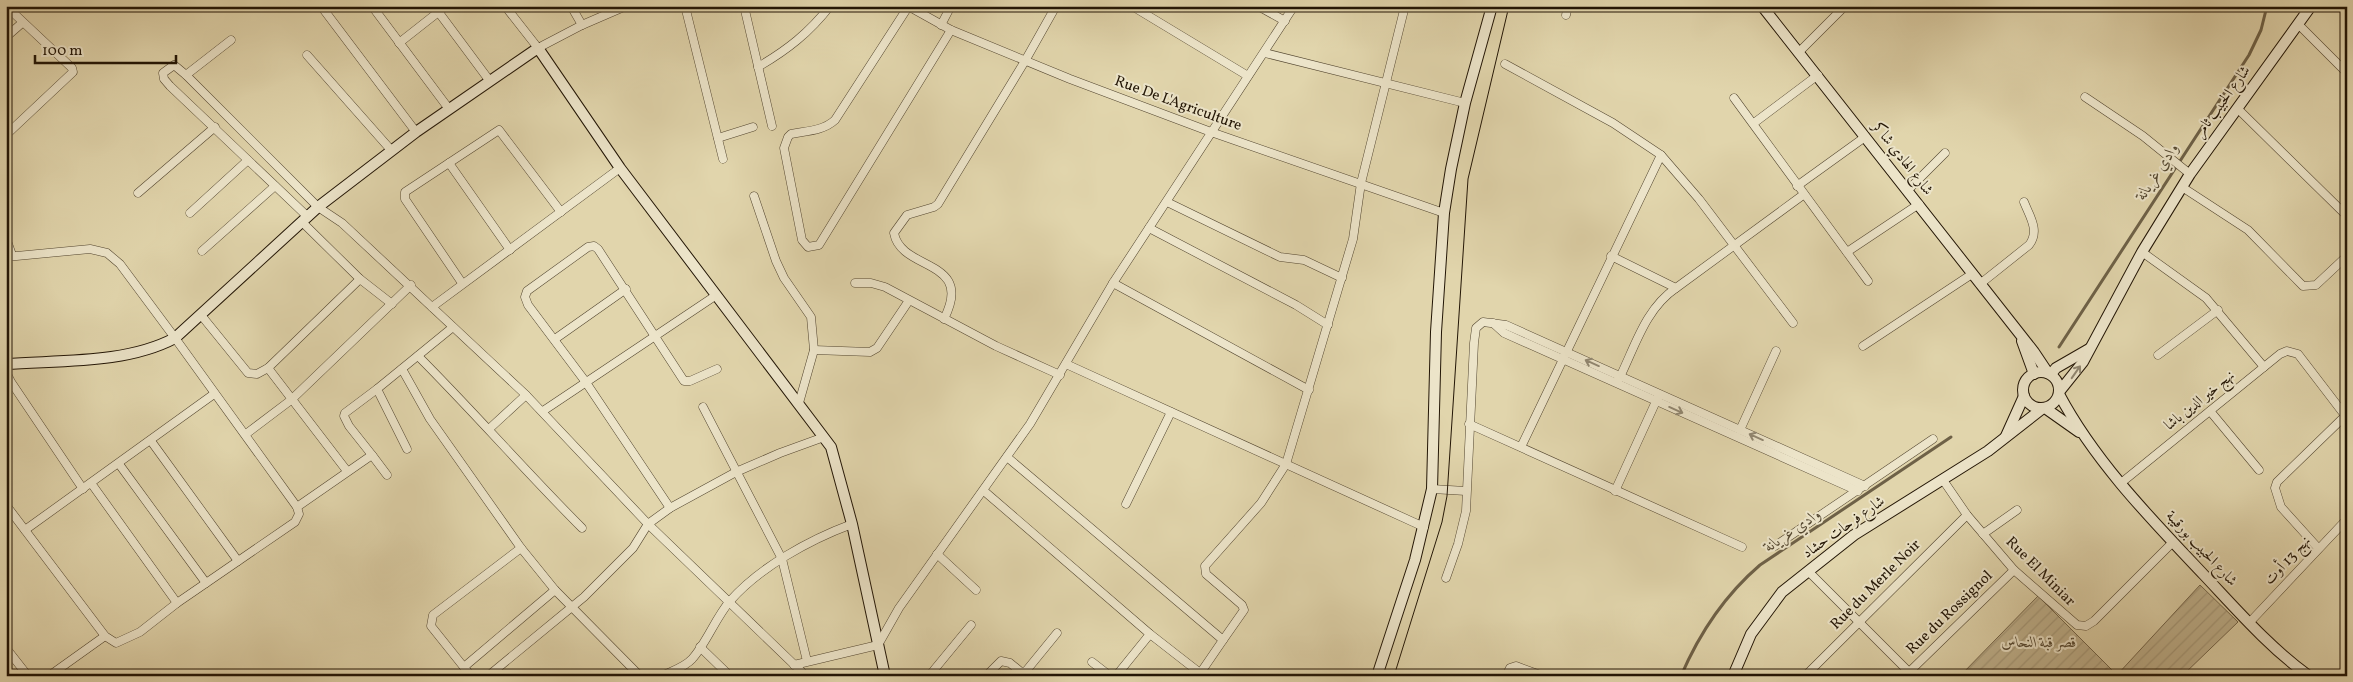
<svg xmlns="http://www.w3.org/2000/svg" width="2353" height="682" font-family="Vollkorn,Amiri,serif">
	<style>
		.garden { fill: url(#garden-furrows); stroke: #72644a }
		.lines { fill: none; stroke-linecap: round; stroke-linejoin: round }
		.stream { stroke: #6e6147; stroke-width: 3 }
		.street-casing { stroke: #52452f; stroke-width: 9 }
		.secondary-casing { stroke: #221505; stroke-width: 12 }
		.street { stroke: #ece4c9; stroke-width: 8 }
		.secondary { stroke: #ece4c9; stroke-width: 10 }
		.tram { stroke: #221505; stroke-width: 1 }
		.oneway { stroke: #918771 }
		.labels { text-anchor: middle; dominant-baseline: central; stroke-width: 4; stroke-linejoin: round; paint-order: stroke }
		.street-label { font-size: 15px; fill: #221505; stroke: #ece4c9 }
		.park-label { font-size: 15px; font-style: italic; fill: #52452f; stroke: #ece4c9 }
		.water-label { font-size: 16px; font-style: italic; fill: #544831; stroke: #ece4c9 }
	</style>
	<defs>
		<pattern id="garden-furrows" width="10" height="10" patternUnits="userSpaceOnUse" patternTransform="scale(1.25)"><rect width="10" height="10" fill="#c1b490"/><path d="M-1 1l2-2M0 10L10 0M9 11l2-2" fill="none" stroke="#a69a7b"/></pattern>
	</defs>
	<rect width="100%" height="100%" fill="#e1d5ac"/>
	<filter id="stains"><feTurbulence type="fractalNoise" baseFrequency=".004" numOctaves="4"/><feColorMatrix values="0 0 0 0 .2 0 0 0 0 .09 0 0 0 0 .02 0 0 0 .5 -.17"/></filter>
	<radialGradient id="worn" r=".72"><stop offset=".6" stop-color="#630" stop-opacity="0"/><stop offset="1" stop-color="#630" stop-opacity=".3"/></radialGradient>
	<polygon class="garden" points="2200,585 2238,622 2182,676 1960,676 2038,596 2117,675"/>
	<g class="lines">
		<g class="stream">
			<polyline points="2059,347 2249,55 2261,30 2267,6"/>
			<path d="M1681,676C1699,634 1725,595 1760,565L1951,437"/>
		</g>
		<defs>
			<g id="street">
				<polyline points="6,6 72,68 73,72 6,135"/>
				<polyline points="321,6 416,132"/>
				<polyline points="372,6 449,109"/>
				<polyline points="434,6 489,80"/>
				<polyline points="505,6 538,48 582,25 626,6"/>
				<polyline points="571,6 582,25"/>
				<polyline points="685,6 723,159"/>
				<polyline points="744,6 772,126"/>
				<polyline points="908,6 951,30 1070,79 1211,132 1444,213"/>
				<polyline points="1132,6 1248,76"/>
				<polyline points="1258,6 1285,21"/>
				<path d="M908,7L835,120C823,131 806,131 791,134L788,137L784,148L802,240L808,247L819,245L951,30"/>
				<polyline points="1566,15 1568,6"/>
				<polyline points="2298,24 2347,73"/>
				<polyline points="941,25 951,6"/>
				<polyline points="6,37 22,23"/>
				<polyline points="399,43 446,6"/>
				<polyline points="1799,52 1845,6"/>
				<polyline points="1265,53 1465,103"/>
				<polyline points="307,55 391,150"/>
				<polyline points="1505,64 1613,123 1661,155 1699,199 1793,323"/>
				<path d="M758,67C787,50 809,33 830,6"/>
				<polyline points="186,75 231,40"/>
				<polyline points="2085,97 2143,136 2190,174"/>
				<polyline points="1734,98 1868,281"/>
				<polyline points="2238,109 2347,216"/>
				<polyline points="1754,123 1818,75"/>
				<polyline points="718,138 753,127"/>
				<polyline points="449,163 510,250"/>
				<polyline points="1797,186 1865,137"/>
				<polyline points="2182,187 2248,230 2303,286 2316,285 2347,256"/>
				<polyline points="1908,190 1945,153"/>
				<polyline points="138,193 215,127"/>
				<polyline points="754,196 776,261 784,278 811,317 814,350 799,403"/>
				<polyline points="1167,202 1280,257 1304,260 1342,278"/>
				<polyline points="190,213 248,160"/>
				<polyline points="308,217 170,86 164,79 163,73 174,65 186,75 318,207 342,223 526,395 648,524 806,676"/>
				<polyline points="302,222 360,279 392,304"/>
				<polyline points="1149,228 1296,305 1328,325"/>
				<polyline points="6,238 12,255"/>
				<polyline points="202,251 275,186"/>
				<polyline points="1847,252 1919,204"/>
				<polyline points="2142,252 2206,298 2264,367"/>
				<path d="M1611,256L1676,288C1645,309 1635,347 1619,379"/>
				<polyline points="6,257 90,249 107,253 120,264 175,338 297,507 299,514 295,522 177,603 140,632 116,643 105,636 6,505"/>
				<polyline points="462,283 405,199 405,192 499,130 561,212"/>
				<polyline points="855,283 871,283 885,287 996,346 1060,375"/>
				<polyline points="1113,283 1309,390"/>
				<path d="M1980,284L2029,245C2040,231 2030,217 2024,202"/>
				<polyline points="1676,288 1803,195"/>
				<polyline points="432,307 620,168"/>
				<polyline points="201,315 248,373 257,374 268,368 360,279"/>
				<path d="M944,319C975,258 901,272 894,233L907,215L934,207L938,204L1025,61L1056,6"/>
				<polyline points="1493,323 1504,333 1858,491"/>
				<polyline points="555,339 626,289"/>
				<polyline points="1863,346 1972,274"/>
				<polyline points="814,350 870,352 877,348 908,302"/>
				<polyline points="2158,355 2218,310"/>
				<path d="M418,356C474,412 526,472 582,528"/>
				<polyline points="1066,364 1424,527"/>
				<polyline points="268,368 347,471"/>
				<polyline points="402,369 430,419 521,548 555,590 640,676"/>
				<polyline points="6,372 11,382 83,489"/>
				<polyline points="703,407 782,559 807,661"/>
				<polyline points="543,411 715,296"/>
				<polyline points="2210,411 2259,470"/>
				<polyline points="1469,424 1742,547"/>
				<polyline points="489,429 526,395"/>
				<polyline points="1740,430 1776,351"/>
				<polyline points="246,434 291,400 411,285"/>
				<polyline points="151,441 238,561"/>
				<polyline points="1521,447 1661,155"/>
				<polyline points="407,449 377,389 453,327"/>
				<polyline points="372,455 349,426 344,416 345,413 377,389"/>
				<polyline points="1007,457 1223,640 1244,610 1242,605 1206,574 1205,566 1261,503 1286,464 1353,239 1361,183 1405,6"/>
				<polyline points="119,464 206,583"/>
				<polyline points="1943,480 1967,515 2014,570 2077,625 2086,626 2094,621 2173,542"/>
				<polyline points="91,483 177,603"/>
				<polyline points="2121,483 2280,354 2287,351 2298,354 2347,418"/>
				<polyline points="1432,489 1466,491"/>
				<polyline points="984,491 1150,634 1200,673"/>
				<polyline points="1615,491 1658,397"/>
				<polyline points="1126,504 1171,412"/>
				<polyline points="297,507 372,455 387,475"/>
				<polyline points="670,508 585,381 528,305 525,297 527,291 588,247 594,246 598,249 684,381 690,381 717,369"/>
				<polyline points="25,530 214,394"/>
				<polyline points="1983,534 2017,510"/>
				<polyline points="1775,546 1933,439"/>
				<polyline points="2318,548 2281,507 2275,488 2277,482 2345,416"/>
				<polyline points="937,554 976,590"/>
				<polyline points="1808,571 1909,672"/>
				<polyline points="1446,578 1458,544 1466,511 1474,343 1476,328 1483,322 1506,325 1865,486"/>
				<polyline points="2249,623 2347,519"/>
				<polyline points="700,647 730,676"/>
				<polyline points="6,648 28,676"/>
				<polyline points="1092,662 1110,676"/>
				<polyline points="794,665 878,645 899,608 1030,424 1113,283 1294,6"/>
				<polyline points="464,667 555,590"/>
				<polyline points="1199,675 1223,640"/>
				<polyline points="49,676 105,636"/>
				<polyline points="471,676 431,626 433,615 521,548"/>
				<polyline points="488,676 584,597 633,548 648,524 670,508 736,472 780,453 824,437"/>
				<path d="M662,676C672,671 685,667 692,659C706,644 716,617 730,601C760,567 809,540 852,524"/>
				<polyline points="929,676 971,625"/>
				<polyline points="986,676 1001,661 1010,663 1021,672 1026,671 1057,633"/>
				<polyline points="1116,676 1150,634"/>
				<polyline points="1506,676 1510,668 1516,666 1543,676"/>
				<polyline points="1805,676 1967,515"/>
				<polyline points="1905,676 2014,570"/>
			</g>
			<g id="secondary">
				<polyline points="1762,6 2034,352 2048,373"/>
				<polyline points="2022,341 2034,374"/>
				<path d="M6,364C61,360 126,364 175,338L318,207L416,132L538,48L620,168L831,447L852,524L885,676"/>
				<circle cx="2041" cy="390" r="18"/>
				<polyline points="2051,374 2056,368 2089,349"/>
				<polyline points="2059,392 2083,362 2142,252 2190,174 2311,6"/>
				<path d="M2059,394C2095,462 2152,520 2204,575C2237,610 2270,648 2309,676"/>
				<polyline points="2045,408 2079,432"/>
				<polyline points="2006,436 2024,396"/>
				<polyline points="1377,676 1415,560 1432,489 1436,332 1444,213 1451,169 1465,103 1492,6"/>
				<polyline points="1733,676 1751,634 1782,592 1854,535 1988,451 2043,408"/>
			</g>
		</defs>
		<use href="#street" class="street-casing"/>
		<use href="#secondary" class="secondary-casing"/>
		<use href="#street" class="street"/>
		<use href="#secondary" class="secondary"/>
		<polyline class="tram" points="1394,676 1442,522 1447,496 1468,179 1509,6"/>
	</g>
	<defs><path id="oneway-shaft" d="M-6 0H5M1.5-3L5.5 0L1.5 3" fill="none" stroke-width="1.6" stroke-linecap="round" stroke-linejoin="round" transform="scale(1.25)"/></defs>
	<g class="oneway">
		<use href="#oneway-shaft" transform="translate(1592 363) rotate(-156)"/>
		<use href="#oneway-shaft" transform="translate(2076 372) rotate(-55)"/>
		<use href="#oneway-shaft" transform="translate(1676 410) rotate(24)"/>
		<use href="#oneway-shaft" transform="translate(1756 437) rotate(-156)"/>
	</g>
	<g class="labels">
		<g class="street-label">
			<text transform="translate(2223 102) rotate(-54)">شارع الحبيب ثامر</text>
			<text transform="translate(1178 104) rotate(20)">Rue De L'Agriculture</text>
			<text transform="translate(1902 159) rotate(52)">شارع الهادي شاكر</text>
			<text transform="translate(2200 401) rotate(-39)">نهج خير الدين باشا</text>
			<text transform="translate(1844 528) rotate(-35)">شارع فرحات حشاد</text>
			<text transform="translate(2201 549) rotate(47)">شارع الحبيب بورقيبة</text>
			<text transform="translate(2288 561) rotate(-47)">نهج 13 أوت</text>
			<text transform="translate(2040 572) rotate(45)">Rue El Miniar</text>
			<text transform="translate(1876 585) rotate(-45)">Rue du Merle Noir</text>
			<text transform="translate(1950 613) rotate(-44)">Rue du Rossignol</text>
		</g>
		<g class="park-label">
			<text x="2039" y="643">قصر قبة النحاس</text>
		</g>
		<g class="water-label">
			<text transform="translate(2158 172) rotate(-57)">وادي غريانة</text>
			<text transform="translate(1793 531) rotate(-34)">وادي غريانة</text>
		</g>
	</g>
	<rect width="2353" height="682" fill="none" stroke="#e1d5ac" stroke-width="25"/>
	<rect x="8" y="8" width="2338" height="667" fill="none" stroke="#221505" stroke-width="2.5"/>
	<rect x="12" y="12" width="2328" height="657" fill="none" stroke="#221505"/>
	<path d="M35 55v8h141v-8" fill="none" stroke="#221505" stroke-width="2.5"/>
	<text x="42" y="55" font-size="15" fill="#221505" stroke="#ece4c9" stroke-width="4" paint-order="stroke">100 m</text>
	<rect width="100%" height="100%" filter="url(#stains)"/>
	<rect width="100%" height="100%" fill="url(#worn)"/>
</svg>
